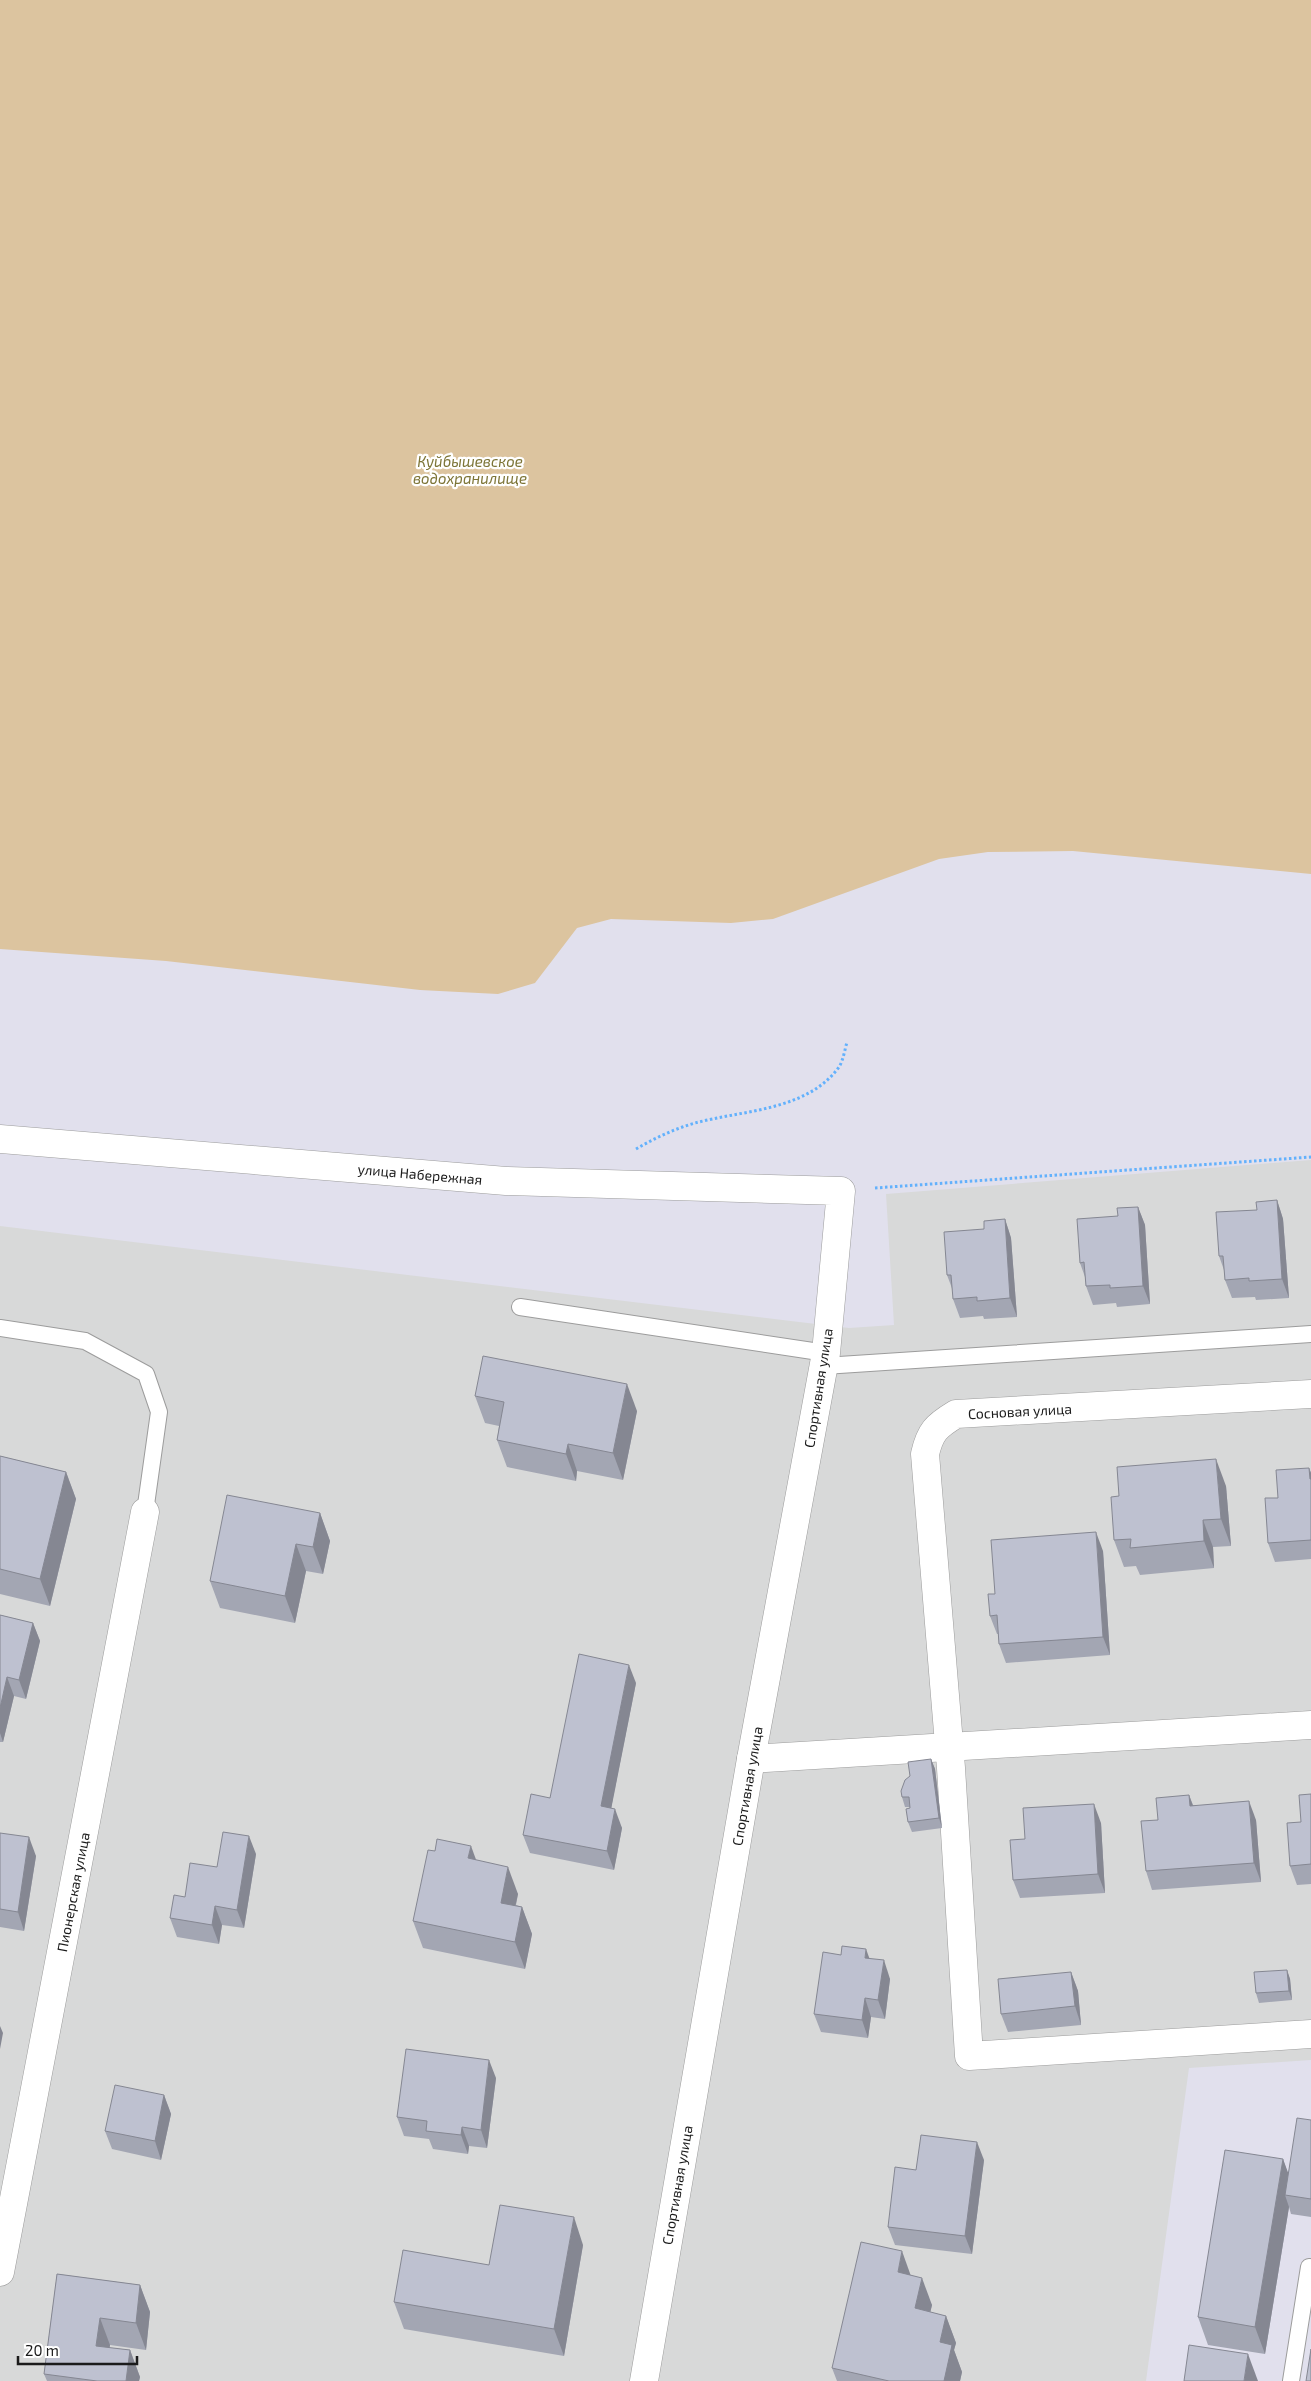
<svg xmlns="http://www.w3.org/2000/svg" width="1311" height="2381" font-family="'Exo 2',sans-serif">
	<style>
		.residential { fill: #d8d9d9 }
		.water { fill: #dcc49f }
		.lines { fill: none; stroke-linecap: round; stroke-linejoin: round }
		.service-casing { stroke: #9c9c9c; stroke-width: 18 }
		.minor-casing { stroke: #9c9c9c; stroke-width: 29 }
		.path { stroke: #63b1fc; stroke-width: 3; stroke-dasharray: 2.5 2.5; stroke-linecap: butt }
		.service { stroke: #fff; stroke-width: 16 }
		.minor { stroke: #fff; stroke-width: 28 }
		.wall { fill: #a3a6b3 }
		.shaded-wall { fill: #858792 }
		.building { fill: #bec1d0; stroke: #858792 }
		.labels { text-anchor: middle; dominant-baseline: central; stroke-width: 4.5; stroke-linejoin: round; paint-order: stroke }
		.street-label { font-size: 14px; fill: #1b1b1b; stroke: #fff }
		.water-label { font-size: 15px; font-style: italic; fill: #7d7537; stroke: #fff }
	</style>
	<rect width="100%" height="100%" fill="#e1e0ed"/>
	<polygon class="residential" points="1311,1160 1311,2060 1189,2068 1146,2381 0,2381 0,1226 849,1328 894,1325 886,1194"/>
	<polygon class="water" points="0,0 1311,0 1311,874 1073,851 988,852 939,859 773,919 731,923 611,919 577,928 535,983 498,994 420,990 166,961 0,949"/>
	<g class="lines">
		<defs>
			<g id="service">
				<polyline points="520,1307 826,1353"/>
				<polyline points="0,1328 85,1341 146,1374 159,1412 145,1512"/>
				<polyline points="824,1366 1311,1334"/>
				<polyline points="1291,2381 1309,2267"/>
			</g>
			<g id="minor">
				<polyline points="0,1139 506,1181 841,1191 826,1353 751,1759 644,2381"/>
				<path d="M1311,1394L956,1414C936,1426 930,1432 925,1454L951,1768L969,2056L1311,2034"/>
				<polyline points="751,1759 1311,1725"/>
				<polyline points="0,2272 145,1512"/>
			</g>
		</defs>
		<use href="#service" class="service-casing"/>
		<use href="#minor" class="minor-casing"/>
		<g class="path">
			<path d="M636,1149C655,1138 674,1129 695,1123C743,1110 807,1111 839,1067C843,1061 845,1049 847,1042"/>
			<polyline points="875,1188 1311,1157"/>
		</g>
		<use href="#service" class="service"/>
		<use href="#minor" class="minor"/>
	</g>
	<g class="wall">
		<polygon points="1277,1200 1283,1219 1289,1298 1256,1300 1255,1297 1232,1298 1225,1280 1224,1270 1219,1256 1257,1210"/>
		<polygon points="1138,1207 1145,1225 1150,1304 1117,1307 1116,1303 1093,1305 1086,1286 1085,1277 1080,1263 1118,1216"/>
		<polygon points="1005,1219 1011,1238 1017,1317 984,1319 983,1316 960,1318 953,1299 953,1291 947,1275 984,1229"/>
		<polygon points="475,1396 637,1411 623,1480 577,1471 576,1481 507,1467 497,1440 499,1426 485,1423"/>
		<polygon points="0,1456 66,1472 76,1499 50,1606 0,1594"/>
		<polygon points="1309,1468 1311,1473 1311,1559 1275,1562 1268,1543 1278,1498"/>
		<polygon points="1226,1486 1231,1546 1213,1547 1214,1568 1140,1575 1136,1566 1124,1567 1114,1540"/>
		<polygon points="320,1513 330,1541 323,1574 306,1571 295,1623 220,1608 210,1581"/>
		<polygon points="1103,1551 1110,1655 1006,1663 999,1644 998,1634 997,1634 990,1616 995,1594"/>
		<polygon points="0,1615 33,1623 40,1641 26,1699 14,1696 3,1742 0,1742"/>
		<polygon points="636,1683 611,1808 622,1828 614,1870 530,1853 523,1835"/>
		<polygon points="931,1759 935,1769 942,1828 912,1832 908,1822 910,1807 905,1807 902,1797"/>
		<polygon points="1311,1794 1311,1884 1297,1885 1290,1866 1301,1822"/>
		<polygon points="1189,1795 1193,1805 1256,1820 1261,1882 1152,1890 1146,1871 1158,1820"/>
		<polygon points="1101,1823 1105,1893 1020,1898 1013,1880 1025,1839"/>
		<polygon points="0,1833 36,1856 24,1931 0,1927"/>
		<polygon points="256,1854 244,1928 222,1925 219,1944 177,1937 170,1918 185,1897 217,1867"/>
		<polygon points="476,1860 518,1894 516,1905 522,1907 532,1934 525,1969 423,1948 413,1921"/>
		<polygon points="841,1955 869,1958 890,1979 885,2019 871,2017 868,2038 821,2032 814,2014"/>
		<polygon points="1287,1970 1290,1979 1292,2000 1259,2003 1256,1993"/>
		<polygon points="1071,1972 1078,1991 1081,2025 1008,2032 1001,2014"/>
		<polygon points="496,2078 487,2148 469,2146 468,2154 433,2149 429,2139 404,2136 397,2117"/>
		<polygon points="164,2095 171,2114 161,2160 112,2149 105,2131"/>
		<polygon points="1311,2120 1311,2217 1291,2214 1289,2207 1265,2354 1208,2345 1198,2317 1283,2159 1288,2174"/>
		<polygon points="984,2160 972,2254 895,2245 888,2227 916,2170"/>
		<polygon points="583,2245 564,2356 404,2329 394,2302 489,2265"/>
		<polygon points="57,2274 140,2285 150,2312 146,2350 110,2345 109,2348 130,2350 140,2377 139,2381 47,2381 44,2374"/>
		<polygon points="911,2275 932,2305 930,2312 946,2316 956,2343 954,2350 962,2372 960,2381 837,2381 832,2368"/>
	</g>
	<g class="shaded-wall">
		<polygon points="1277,1200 1283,1219 1289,1298 1282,1279"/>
		<polygon points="1138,1207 1145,1225 1150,1304 1143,1286"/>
		<polygon points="1005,1219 1011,1238 1017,1317 1010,1298"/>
		<polygon points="627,1384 637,1411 623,1480 613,1453"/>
		<polygon points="568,1444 577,1471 576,1481 566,1454"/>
		<polygon points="1216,1459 1226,1486 1231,1546 1221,1519"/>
		<polygon points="1309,1468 1311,1473 1311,1483 1310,1479"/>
		<polygon points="66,1472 76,1499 50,1606 40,1579"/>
		<polygon points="320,1513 330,1541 323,1574 313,1547"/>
		<polygon points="1203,1520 1213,1547 1214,1568 1204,1541"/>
		<polygon points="1096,1532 1103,1551 1110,1655 1103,1637"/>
		<polygon points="296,1544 306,1571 295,1623 285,1596"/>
		<polygon points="33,1623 40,1641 26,1699 19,1680"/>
		<polygon points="629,1665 636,1683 608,1825 601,1806"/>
		<polygon points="7,1677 14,1696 3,1742 0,1733 0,1708"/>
		<polygon points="931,1759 935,1769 942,1828 939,1818"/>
		<polygon points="1189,1795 1196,1814 1190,1806"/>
		<polygon points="1249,1801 1256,1820 1261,1882 1254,1863"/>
		<polygon points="1094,1804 1101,1823 1105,1893 1098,1874"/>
		<polygon points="615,1809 622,1828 614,1870 607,1851"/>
		<polygon points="249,1836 256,1854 244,1928 237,1910"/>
		<polygon points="29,1837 36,1856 24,1931 18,1912"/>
		<polygon points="471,1846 481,1873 468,1858"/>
		<polygon points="508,1867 518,1894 510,1930 501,1903"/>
		<polygon points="215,1906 222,1925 219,1944 212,1925"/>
		<polygon points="522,1907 532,1934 525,1969 515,1942"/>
		<polygon points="866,1949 873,1968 865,1958"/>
		<polygon points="884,1960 890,1979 885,2019 878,2000"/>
		<polygon points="1287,1970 1290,1979 1292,2000 1289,1991"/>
		<polygon points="1071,1972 1078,1991 1081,2025 1075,2006"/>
		<polygon points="865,1998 871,2017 868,2038 862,2020"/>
		<polygon points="0,2026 3,2033 0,2049"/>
		<polygon points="489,2060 496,2078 487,2148 481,2130"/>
		<polygon points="164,2095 171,2114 161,2160 155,2141"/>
		<polygon points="462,2127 469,2146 468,2154 461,2135"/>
		<polygon points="977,2142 984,2160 972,2254 965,2236"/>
		<polygon points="1283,2159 1293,2186 1285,2195 1289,2207 1265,2354 1255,2327"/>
		<polygon points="574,2217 583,2245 564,2356 554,2329"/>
		<polygon points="902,2251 912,2279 898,2272"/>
		<polygon points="922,2278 932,2305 925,2335 915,2308"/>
		<polygon points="140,2285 150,2312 146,2350 136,2323"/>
		<polygon points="946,2316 956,2343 954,2350 962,2372 960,2381 944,2381 940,2342"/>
		<polygon points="100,2318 110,2345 106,2373 96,2346"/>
		<polygon points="130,2350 140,2377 139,2381 126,2381"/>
		<polygon points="1248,2354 1258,2381 1244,2381"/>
	</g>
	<g class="building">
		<polygon points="1277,1200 1282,1279 1249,1281 1249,1278 1225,1280 1223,1256 1219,1256 1216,1212 1257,1210 1256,1202"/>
		<polygon points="1138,1207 1143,1286 1110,1288 1110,1285 1086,1286 1084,1262 1080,1263 1077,1219 1118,1216 1117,1208"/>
		<polygon points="1005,1219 1010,1298 977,1301 977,1297 953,1299 951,1275 947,1275 944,1232 984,1229 984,1221"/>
		<polygon points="483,1356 627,1384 613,1453 568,1444 566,1454 497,1440 504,1402 475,1396"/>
		<polygon points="0,1456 66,1472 40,1579 0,1569"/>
		<polygon points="1216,1459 1221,1519 1203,1520 1204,1541 1130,1548 1131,1539 1114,1540 1111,1497 1119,1496 1117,1467"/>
		<polygon points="1309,1468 1310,1479 1311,1479 1311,1540 1268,1543 1265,1498 1278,1498 1276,1470"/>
		<polygon points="227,1495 320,1513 313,1547 296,1544 285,1596 210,1581"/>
		<polygon points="1096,1532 1103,1637 999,1644 997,1615 990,1616 988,1594 995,1594 991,1540"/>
		<polygon points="0,1615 33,1623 19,1680 7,1677 0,1708"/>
		<polygon points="579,1654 629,1665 601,1806 615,1809 607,1851 523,1835 531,1794 550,1798"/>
		<polygon points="931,1759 939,1818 908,1822 906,1809 910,1808 909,1797 902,1797 901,1791 905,1780 910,1776 908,1762"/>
		<polygon points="1311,1794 1311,1864 1290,1866 1287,1823 1301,1822 1299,1795"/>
		<polygon points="1189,1795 1190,1806 1249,1801 1254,1863 1146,1871 1141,1821 1158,1820 1156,1798"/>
		<polygon points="1094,1804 1098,1874 1013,1880 1010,1840 1025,1839 1023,1808"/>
		<polygon points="223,1832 249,1836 237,1910 215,1906 212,1925 170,1918 174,1895 185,1897 190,1863 217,1867"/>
		<polygon points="0,1833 29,1837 18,1912 0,1909"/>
		<polygon points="437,1839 471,1846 468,1858 508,1867 501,1903 522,1907 515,1942 413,1921 428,1850 435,1851"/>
		<polygon points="842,1946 866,1949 865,1958 884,1960 878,2000 865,1998 862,2020 814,2014 823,1952 841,1955"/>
		<polygon points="1287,1970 1289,1991 1256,1993 1254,1972"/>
		<polygon points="1071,1972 1075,2006 1001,2014 998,1979"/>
		<polygon points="406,2049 489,2060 481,2130 462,2127 461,2135 426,2131 427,2121 397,2117"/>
		<polygon points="115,2085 164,2095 155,2141 105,2131"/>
		<polygon points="1297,2118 1311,2120 1311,2199 1285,2195"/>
		<polygon points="921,2135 977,2142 965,2236 888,2227 895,2167 916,2170"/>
		<polygon points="1225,2150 1283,2159 1255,2327 1198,2317"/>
		<polygon points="500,2205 574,2217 554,2329 394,2302 403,2250 489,2265"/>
		<polygon points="861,2242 902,2251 898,2272 922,2278 915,2308 946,2316 940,2342 952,2345 944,2381 889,2381 832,2368"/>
		<polygon points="57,2274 140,2285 136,2323 100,2318 96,2346 130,2350 126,2381 97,2381 44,2374"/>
		<polygon points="1189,2345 1248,2354 1244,2381 1184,2381"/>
		<polygon points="1311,2349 1311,2381 1306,2381"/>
	</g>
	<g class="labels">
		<g class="street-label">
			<text transform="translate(420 1174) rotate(5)">улица Набережная</text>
			<text transform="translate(818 1388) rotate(-81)">Спортивная улица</text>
			<text transform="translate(1020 1411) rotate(-3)">Сосновая улица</text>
			<text transform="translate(747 1786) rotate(-80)">Спортивная улица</text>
			<text transform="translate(73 1892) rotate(-79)">Пионерская улица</text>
			<text transform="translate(677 2185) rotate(-80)">Спортивная улица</text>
		</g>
		<g class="water-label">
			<text x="470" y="461">Куйбышевское<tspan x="470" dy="17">водохранилище</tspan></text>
		</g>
	</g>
	<path d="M18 2356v8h119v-8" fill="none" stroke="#1b1b1b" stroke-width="2.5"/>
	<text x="25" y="2356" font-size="15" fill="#1b1b1b" stroke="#ffffff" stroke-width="4" paint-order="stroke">20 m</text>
</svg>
